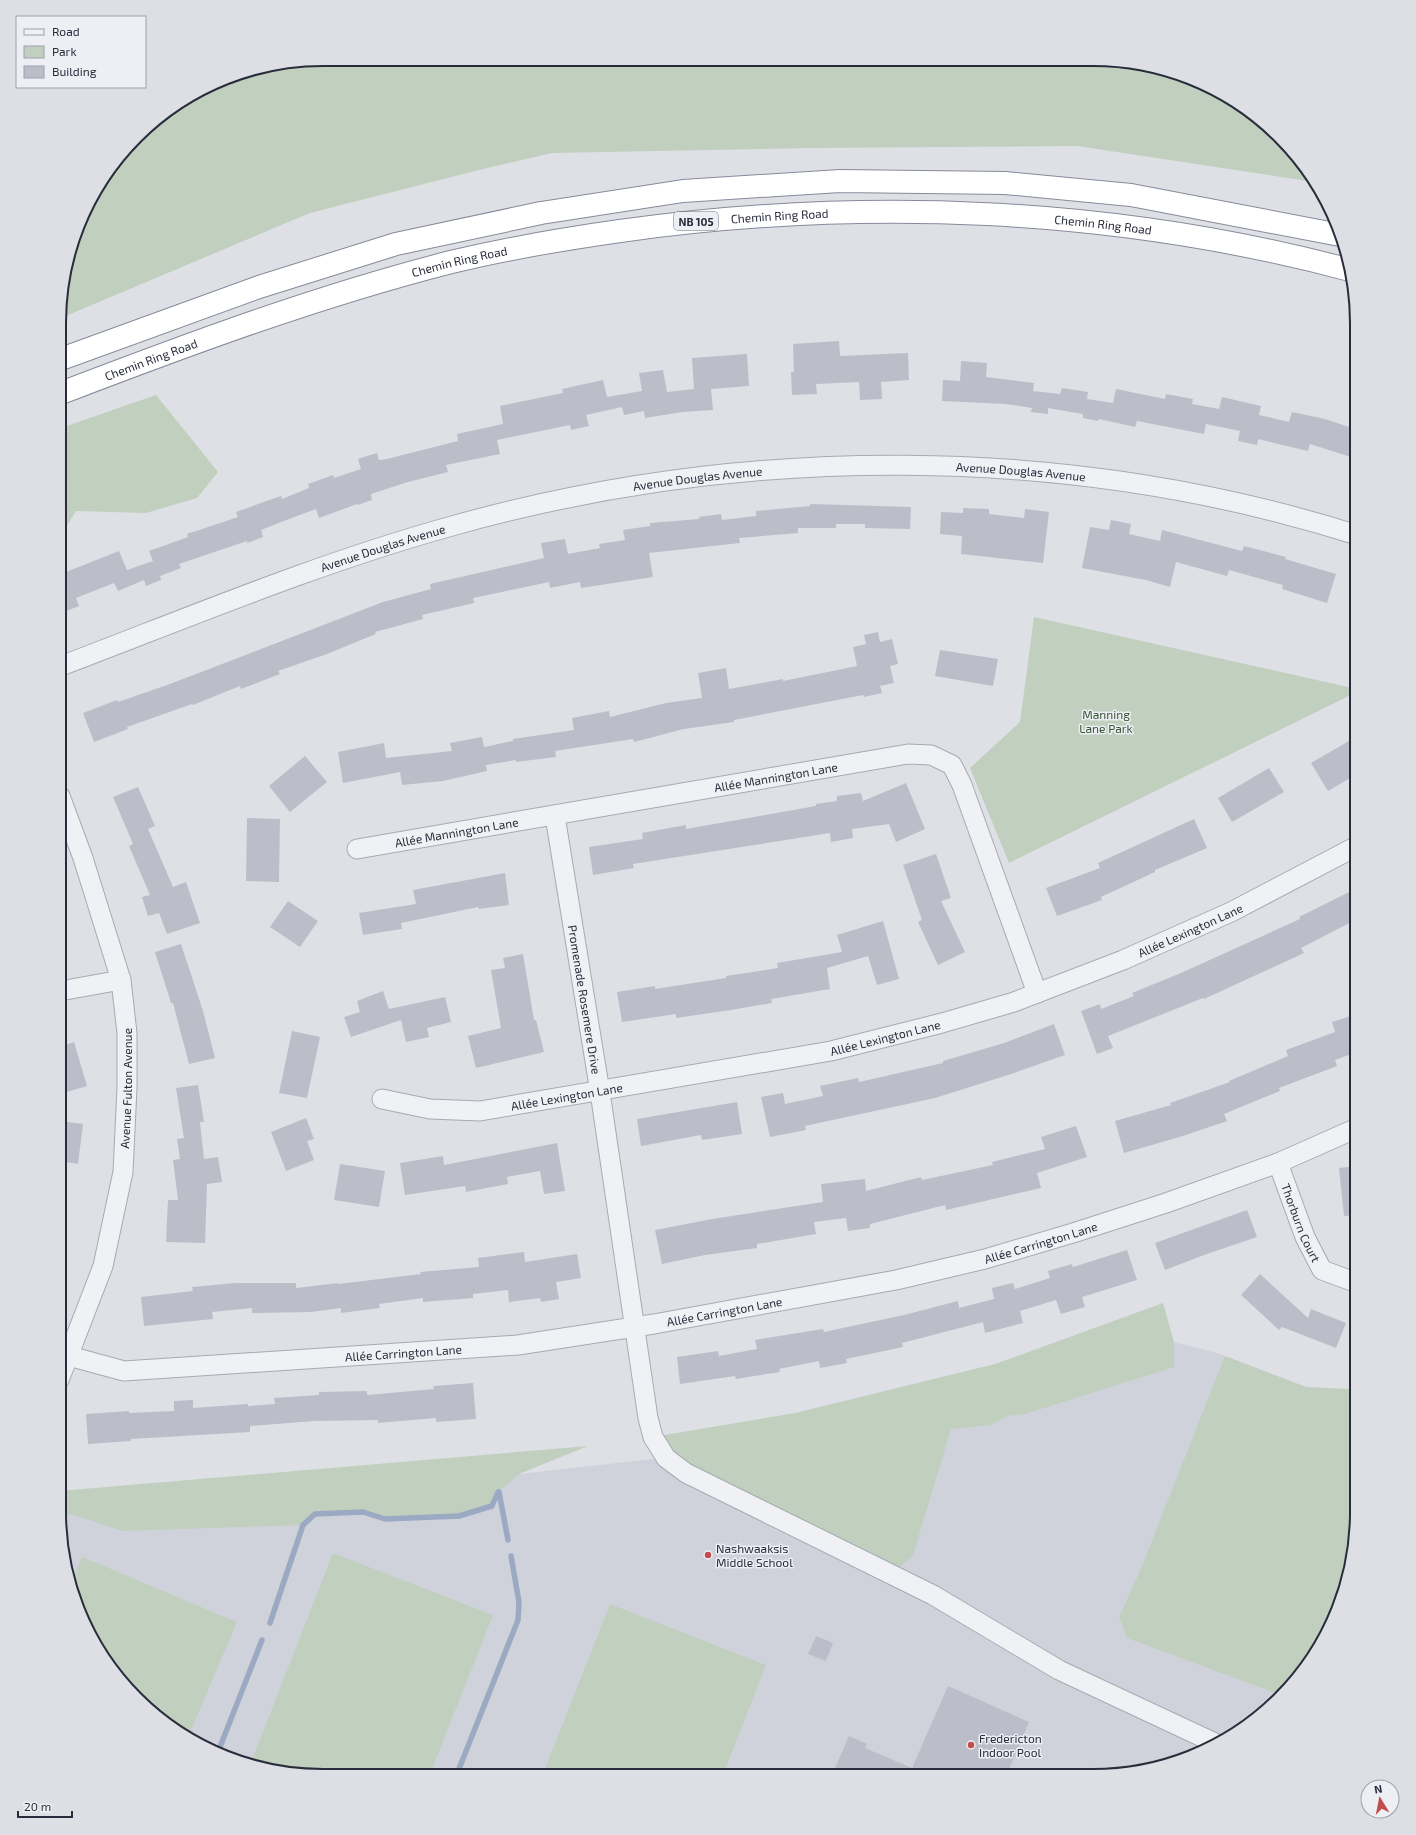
<svg xmlns="http://www.w3.org/2000/svg" width="1416" height="1835" font-family="'Exo 2',sans-serif">
	<style>
		.built { fill: #d0d2db }
		.green { fill: #c1cfbf }
		.lines { fill: none; stroke-linecap: round; stroke-linejoin: round }
		.stream { stroke: #9ba9c3; stroke-width: 5.5 }
		.building { fill: #bbbec8 }
		.minor-casing { stroke: #a7aab3; stroke-width: 21 }
		.highway-casing { stroke: #868b9b; stroke-width: 24 }
		.minor { stroke: #f0f1f5; stroke-width: 19 }
		.highway { stroke: #fff; stroke-width: 22 }
		.poi-dot { fill: #c14d4c; stroke: #edeff4; stroke-width: 1.5 }
		.labels { text-anchor: middle; dominant-baseline: central; stroke-width: 3; stroke-linejoin: round; paint-order: stroke }
		.shield { fill: #edeff4; stroke: #636672; stroke-width: 1 }
		.shield-label { font-size: 11px; font-weight: bold; fill: #282c3b }
		.street-label { font-size: 12px; fill: #282c3b; stroke: #edeff4 }
		.park-label { font-size: 12px; fill: #385537; stroke: #edeff4 }
		.poi-label { font-size: 12px; fill: #282c3b; stroke: #edeff4; text-anchor: start }
		.rim { fill: none; stroke: #282c3b; stroke-width: 2 }
	</style>
	<rect width="100%" height="100%" fill="#dee0e6"/>
	<polygon class="built" points="1174,1342 1217,1353 1306,1387 1356,1530 1343,1597 1313,1659 1267,1710 1210,1749 1161,1767 1093,1776 289,1774 238,1762 176,1731 86,1629 68,1580 59,1515 519,1474 812,1441 927,1408"/>
	<g class="green">
		<polygon points="323,59 1128,61 1194,79 1254,113 1292,149 1314,182 1077,146 811,148 552,153 479,170 310,213 61,318 61,288 73,238 94,191 149,124 191,94 238,73"/>
		<polygon points="156,395 218,472 197,498 146,513 76,511 61,535 61,428"/>
		<polygon points="1034,617 1357,689 1357,692 1009,863 970,768 1020,722"/>
		<polygon points="1163,1303 1174,1342 1174,1367 1025,1414 1008,1416 991,1425 951,1429 913,1555 891,1575 686,1473 653,1437 795,1413 995,1364"/>
		<polygon points="1225,1356 1306,1387 1350,1389 1356,1391 1356,1530 1343,1597 1313,1659 1281,1695 1127,1638 1119,1617 1140,1571"/>
		<polygon points="588,1446 519,1474 498,1492 492,1506 459,1516 385,1519 363,1512 315,1514 303,1525 123,1531 74,1515 59,1515 59,1491"/>
		<polygon points="333,1553 493,1615 430,1774 289,1774 250,1765"/>
		<polygon points="82,1557 237,1622 188,1737 176,1731 125,1686 86,1629 70,1586"/>
		<polygon points="610,1604 766,1665 723,1775 543,1774"/>
	</g>
	<g class="lines">
		<g class="stream">
			<polyline points="499,1492 508,1540"/>
			<polyline points="270,1623 303,1525 315,1514 363,1512 385,1519 459,1516 492,1506 498,1492"/>
			<polyline points="218,1752 262,1640"/>
			<polyline points="457,1774 518,1620 519,1602 511,1556"/>
		</g>
	</g>
	<g class="building">
		<polygon points="839,341 840,356 908,353 909,380 881,382 882,399 860,400 859,382 816,384 817,394 792,395 791,372 794,372 793,344"/>
		<polygon points="747,354 749,386 711,389 713,410 682,412 645,418 644,411 624,415 622,407 586,415 589,426 571,430 570,425 497,440 500,454 446,465 448,472 408,482 371,494 372,500 358,505 357,504 319,518 316,509 289,519 261,530 263,537 247,543 247,541 179,564 181,568 160,576 161,580 146,586 144,580 118,591 114,583 76,598 79,606 61,613 61,563 66,572 119,551 127,570 153,561 149,551 188,537 187,534 238,517 236,512 281,496 282,499 309,488 308,484 333,475 334,478 361,469 358,459 377,453 379,460 387,459 458,441 457,434 503,424 500,406 563,393 562,389 603,380 607,397 642,391 639,373 663,370 667,392 694,389 692,358"/>
		<polygon points="961,361 987,363 986,377 1034,383 1033,391 1060,394 1062,388 1088,392 1087,399 1113,403 1116,389 1165,399 1166,394 1193,399 1192,404 1219,409 1222,397 1261,406 1259,415 1289,422 1292,412 1325,419 1352,428 1350,434 1357,436 1357,459 1310,444 1308,451 1258,439 1257,445 1238,441 1240,431 1206,424 1204,434 1137,421 1135,427 1099,419 1098,421 1083,418 1083,414 1048,408 1048,414 1031,412 1032,408 1006,404 942,401 943,380 960,381"/>
		<polygon points="810,504 911,507 910,529 865,528 865,524 836,524 836,528 798,528 798,533 739,538 740,543 649,553 653,577 581,588 580,582 550,588 549,582 473,598 474,603 422,615 423,619 375,632 376,634 327,654 278,671 280,674 241,689 240,686 193,705 192,704 127,727 128,729 94,742 83,713 117,700 118,702 170,684 383,602 431,589 430,584 544,558 541,543 565,539 568,554 600,548 599,544 625,540 623,530 650,526 650,523 699,519 699,517 721,514 722,520 756,516 756,511 810,506"/>
		<polygon points="963,508 989,509 989,514 1024,518 1025,509 1049,512 1043,563 961,554 962,536 940,534 941,512 963,513"/>
		<polygon points="1111,520 1131,524 1129,534 1160,541 1162,530 1242,551 1244,546 1286,557 1285,559 1336,574 1327,603 1282,589 1283,585 1229,570 1227,576 1176,562 1170,587 1146,580 1082,568 1090,527 1109,530"/>
		<polygon points="878,632 880,642 892,639 898,664 890,666 894,683 880,686 882,693 864,697 863,695 734,720 734,722 684,729 634,742 633,739 555,751 556,757 516,762 516,760 486,765 487,771 443,781 402,785 400,772 343,783 338,752 384,743 386,758 452,751 450,743 482,737 484,747 513,741 513,739 574,730 572,718 609,711 610,717 666,703 702,698 698,673 726,668 729,689 783,679 783,681 857,666 853,647 866,644 864,635"/>
		<polygon points="940,650 998,659 993,686 935,676"/>
		<polygon points="1349,741 1357,754 1357,774 1328,791 1311,763"/>
		<polygon points="305,756 327,782 290,812 269,786"/>
		<polygon points="1269,768 1284,792 1232,822 1218,798"/>
		<polygon points="906,783 925,829 896,842 889,824 852,829 853,838 831,842 830,833 633,864 634,868 593,875 589,847 643,839 642,833 686,825 686,829 816,806 816,804 837,801 837,796 861,793 863,801"/>
		<polygon points="138,787 155,826 148,829 173,887 186,882 200,923 167,934 159,913 148,916 142,897 150,895 129,846 133,844 113,797"/>
		<polygon points="247,818 280,819 279,882 246,881"/>
		<polygon points="1194,819 1207,848 1155,870 1155,872 1101,897 1102,900 1057,916 1046,888 1100,868 1098,863"/>
		<polygon points="936,854 951,898 941,901 965,952 938,965 918,922 922,920 903,865"/>
		<polygon points="505,873 509,905 479,909 478,907 401,923 402,929 363,935 359,913 416,904 413,890"/>
		<polygon points="1357,888 1357,919 1301,948 1304,953 1204,999 1203,998 1108,1036 1113,1048 1097,1054 1081,1011 1100,1004 1101,1009 1134,996 1132,993 1181,973 1300,919 1299,917"/>
		<polygon points="288,901 318,921 300,947 270,927"/>
		<polygon points="883,921 899,979 877,985 868,956 827,968 830,989 771,999 772,1003 731,1010 676,1018 676,1014 622,1022 617,992 655,986 655,989 726,978 726,976 778,968 777,963 842,952 837,935"/>
		<polygon points="181,944 203,1011 215,1058 189,1064 173,1003 171,1003 155,952"/>
		<polygon points="523,954 534,1020 536,1020 544,1052 476,1068 468,1036 501,1028 491,970 505,968 503,958"/>
		<polygon points="383,991 389,1009 445,997 451,1022 427,1028 429,1037 406,1042 401,1020 351,1037 344,1017 360,1012 357,1001"/>
		<polygon points="1357,1014 1357,1052 1335,1060 1337,1066 1279,1088 1280,1091 1224,1114 1227,1121 1183,1136 1124,1153 1115,1121 1171,1105 1170,1103 1230,1082 1229,1081 1288,1056 1286,1050 1335,1032 1332,1022"/>
		<polygon points="1054,1024 1065,1055 1008,1075 935,1098 805,1126 806,1130 770,1137 761,1097 783,1093 785,1104 823,1096 820,1086 858,1078 859,1082 943,1063 943,1061 1004,1043"/>
		<polygon points="292,1031 320,1037 307,1098 279,1093"/>
		<polygon points="74,1042 87,1086 60,1094 60,1047"/>
		<polygon points="198,1085 204,1122 200,1122 204,1159 218,1157 222,1182 207,1184 205,1243 166,1242 168,1200 178,1200 173,1160 180,1159 177,1139 184,1138 176,1088"/>
		<polygon points="737,1102 742,1134 702,1140 701,1135 641,1146 637,1119"/>
		<polygon points="306,1118 314,1139 307,1141 314,1160 286,1171 271,1132"/>
		<polygon points="60,1121 83,1124 78,1164 60,1161"/>
		<polygon points="1076,1126 1087,1157 1037,1173 1041,1188 946,1210 945,1205 870,1224 870,1228 848,1231 846,1218 814,1222 816,1234 757,1244 757,1248 705,1255 662,1264 655,1230 712,1219 823,1202 821,1184 865,1179 866,1191 921,1177 922,1180 993,1165 992,1162 1045,1149 1041,1137"/>
		<polygon points="557,1143 565,1191 544,1194 540,1171 507,1177 508,1184 466,1192 465,1186 405,1195 400,1163 443,1156 444,1165"/>
		<polygon points="340,1164 385,1171 379,1207 334,1200"/>
		<polygon points="1357,1166 1357,1215 1344,1216 1339,1168"/>
		<polygon points="1247,1210 1257,1237 1204,1255 1165,1270 1155,1243"/>
		<polygon points="1127,1250 1137,1280 1082,1297 1085,1307 1061,1314 1056,1300 1020,1311 1023,1323 985,1333 983,1322 902,1343 903,1347 846,1359 847,1363 820,1368 819,1361 779,1369 780,1372 736,1379 735,1376 680,1384 677,1357 718,1351 719,1356 757,1349 755,1340 823,1329 824,1332 904,1315 958,1301 959,1308 994,1299 992,1288 1013,1283 1015,1289 1050,1278 1048,1271 1072,1264 1073,1267"/>
		<polygon points="524,1252 525,1262 577,1254 581,1278 556,1282 559,1299 541,1302 540,1298 509,1302 508,1290 473,1294 473,1298 423,1302 423,1298 379,1304 380,1308 341,1313 341,1308 311,1312 252,1313 252,1308 212,1312 213,1319 144,1326 141,1297 193,1291 192,1287 235,1283 296,1283 296,1288 338,1283 338,1284 421,1274 420,1272 479,1267 478,1258"/>
		<polygon points="1260,1274 1308,1318 1311,1309 1346,1323 1336,1348 1282,1327 1279,1330 1241,1295"/>
		<polygon points="473,1383 476,1419 436,1422 436,1418 378,1423 378,1420 314,1421 250,1426 250,1432 131,1439 131,1441 88,1444 86,1414 129,1411 129,1413 174,1411 174,1401 193,1400 193,1408 248,1404 248,1406 275,1404 274,1398 319,1395 319,1392 367,1391 367,1395 434,1389 433,1386"/>
		<polygon points="816,1636 833,1643 826,1661 808,1654"/>
		<polygon points="948,1686 1029,1722 1006,1776 832,1775 849,1736 867,1744 865,1748 912,1768"/>
	</g>
	<g class="lines">
		<defs>
			<g id="minor">
				<path id="s1" d="M61,666C190,617 318,563 452,526C743,444 1067,443 1357,535"/>
				<path id="s2" d="M555,816L600,1092L648,1418L653,1437L666,1458L686,1473L933,1595L1059,1670L1217,1744"/>
				<path id="s3" d="M357,849L908,754L931,755L952,765L962,785L1037,993"/>
				<polyline points="60,991 121,980"/>
				<path id="s4" d="M382,1099L430,1109L480,1111L831,1051L942,1023L1014,1002L1123,960L1231,912L1357,846"/>
				<path id="s5" d="M1278,1163L1305,1237L1322,1270L1352,1281H1357"/>
				<path id="s6" d="M69,1356L124,1371L518,1345L654,1324L896,1280L985,1259L1073,1233L1166,1203L1278,1163L1357,1128"/>
				<path id="s7" d="M59,1380L103,1266L123,1172L127,1088V1033L121,980L83,858L60,796"/>
			</g>
			<g id="highway">
				<polyline points="61,359 259,287 396,244 541,213 683,191 840,181 1005,183 1131,195 1340,235"/>
				<path id="s8" d="M61,393C189,344 318,296 451,262C506,249 563,239 620,231C863,197 1113,207 1350,270"/>
			</g>
		</defs>
		<use href="#minor" class="minor-casing"/>
		<use href="#highway" class="highway-casing"/>
		<use href="#minor" class="minor"/>
		<use href="#highway" class="highway"/>
	</g>
	<g class="poi-dot">
		<circle cx="708" cy="1555" r="4"/>
		<circle cx="971" cy="1745" r="4"/>
	</g>
	<g class="labels">
		<rect class="shield" x="674" y="212" width="44" height="18" rx="3"/>
		<g class="shield-label">
			<text x="696" y="221">NB 105</text>
		</g>
		<g class="street-label">
			<text stroke="none"><textPath href="#s8" startOffset="744">Chemin Ring Road</textPath></text>
			<text stroke="none"><textPath href="#s8" startOffset="1068">Chemin Ring Road</textPath></text>
			<text stroke="none"><textPath href="#s8" startOffset="420">Chemin Ring Road</textPath></text>
			<text stroke="none"><textPath href="#s8" startOffset="96">Chemin Ring Road</textPath></text>
			<text stroke="none"><textPath href="#s1" startOffset="990">Avenue Douglas Avenue</textPath></text>
			<text stroke="none"><textPath href="#s1" startOffset="666">Avenue Douglas Avenue</textPath></text>
			<text stroke="none"><textPath href="#s1" startOffset="343">Avenue Douglas Avenue</textPath></text>
			<text stroke="none"><textPath href="#s3" startOffset="425">Allée Mannington Lane</textPath></text>
			<text stroke="none"><textPath href="#s3" startOffset="101">Allée Mannington Lane</textPath></text>
			<text stroke="none"><textPath href="#s4" startOffset="835">Allée Lexington Lane</textPath></text>
			<text stroke="none"><textPath href="#s2" startOffset="186">Promenade Rosemere Drive</textPath></text>
			<text stroke="none"><textPath href="#s4" startOffset="511">Allée Lexington Lane</textPath></text>
			<text stroke="none"><textPath href="#s7" startOffset="302">Avenue Fulton Avenue</textPath></text>
			<text stroke="none"><textPath href="#s4" startOffset="187">Allée Lexington Lane</textPath></text>
			<text stroke="none"><textPath href="#s5" startOffset="64">Thorburn Court</textPath></text>
			<text stroke="none"><textPath href="#s6" startOffset="985">Allée Carrington Lane</textPath></text>
			<text stroke="none"><textPath href="#s6" startOffset="661">Allée Carrington Lane</textPath></text>
			<text stroke="none"><textPath href="#s6" startOffset="337">Allée Carrington Lane</textPath></text>
		</g>
		<g class="park-label">
			<text x="1106" y="714">Manning<tspan x="1106" dy="14">Lane Park</tspan></text>
		</g>
		<g class="poi-label">
			<text x="716" y="1548">Nashwaaksis<tspan x="716" dy="14">Middle School</tspan></text>
			<text x="979" y="1738">Fredericton<tspan x="979" dy="14">Indoor Pool</tspan></text>
		</g>
	</g>
	<path d="M0 0H1416V1835H0ZM323 66H1093A257 257 0 0 1 1350 323V1512A257 257 0 0 1 1093 1769H323A257 257 0 0 1 66 1512V323A257 257 0 0 1 323 66Z" fill="#dddfe5" fill-rule="evenodd"/>
	<path class="rim" d="M323 66H1093A257 257 0 0 1 1350 323V1512A257 257 0 0 1 1093 1769H323A257 257 0 0 1 66 1512V323A257 257 0 0 1 323 66Z"/>
	<rect x="16" y="16" width="130" height="72" fill="#edeff4" stroke="#9ea1aa"/>
	<rect x="24" y="29" width="20" height="6" fill="#f0f1f5" stroke="#9ea1aa"/>
	<text x="52" y="36" font-size="12" fill="#282c3b">Road</text>
	<rect x="24" y="46" width="20" height="12" fill="#c1cfbf" stroke="#9ea1aa"/>
	<text x="52" y="56" font-size="12" fill="#282c3b">Park</text>
	<rect x="24" y="66" width="20" height="12" fill="#bbbec8" stroke="#9ea1aa"/>
	<text x="52" y="76" font-size="12" fill="#282c3b">Building</text>
	<g transform="translate(1380 1799) rotate(350)"><circle r="19" fill="#edeff4" stroke="#9ea1aa"/>
	<path d="M0-3L7 15L0 10L-7 15Z" fill="#c14d4c"/>
	<text y="-6" font-size="11" font-weight="bold" text-anchor="middle" fill="#282c3b">N</text>
	</g>
	<path d="M18 1811v6h54v-6" fill="none" stroke="#282c3b" stroke-width="2"/>
	<text x="24" y="1811" font-size="12" fill="#282c3b" stroke="#edeff4" stroke-width="3" paint-order="stroke">20 m</text>
</svg>
